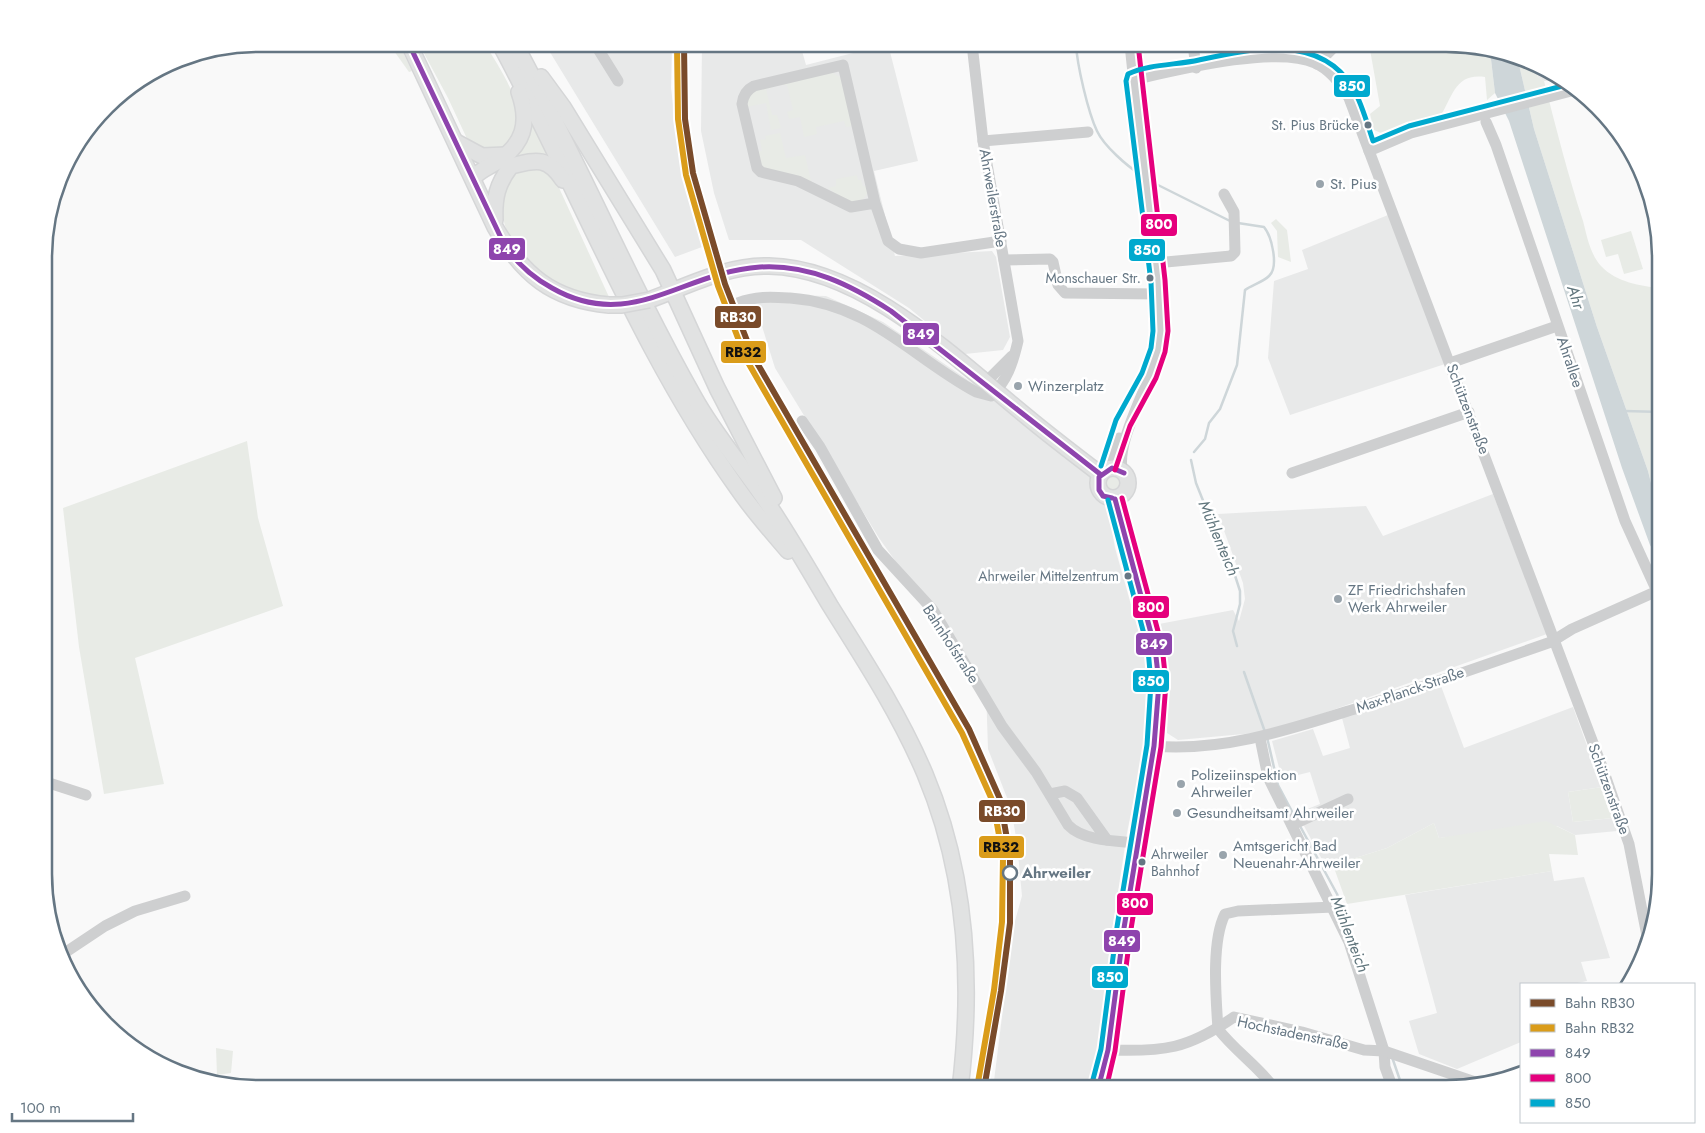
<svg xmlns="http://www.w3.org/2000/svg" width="1705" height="1133" font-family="Jost,sans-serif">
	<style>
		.built { fill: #e8e9e9 }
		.green { fill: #e8ebe6 }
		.water { fill: #ced6d9 }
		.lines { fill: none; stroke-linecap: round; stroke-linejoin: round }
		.stream { stroke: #ced6d9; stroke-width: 2.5 }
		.major-casing { stroke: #d5d6d7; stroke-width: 18 }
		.minor { stroke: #cecfd0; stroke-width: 11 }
		.major { stroke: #e1e2e2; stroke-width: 15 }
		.major-bridge-casing { stroke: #d5d6d7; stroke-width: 18; stroke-linecap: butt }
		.major-bridge { stroke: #e1e2e2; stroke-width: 15 }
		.bus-1-casing { stroke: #fff; stroke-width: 9 }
		.bus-2-casing { stroke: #fff; stroke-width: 9 }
		.bus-3-casing { stroke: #fff; stroke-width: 9 }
		.bus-1 { stroke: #8e44ad; stroke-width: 5 }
		.bus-2 { stroke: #e5007d; stroke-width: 5 }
		.bus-3 { stroke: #00a9ce; stroke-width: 5 }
		.rail-1-casing { stroke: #fff; stroke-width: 10 }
		.rail-2-casing { stroke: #fff; stroke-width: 10 }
		.rail-1 { stroke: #7a4b2a; stroke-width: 6 }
		.rail-2 { stroke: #da9c1a; stroke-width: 6 }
		.bus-dot { fill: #657683; stroke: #fff; stroke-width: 2 }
		.poi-dot { fill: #99a4ac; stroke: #fff; stroke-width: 2 }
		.stop-dot { fill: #fff; stroke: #657683; stroke-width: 2.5 }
		.labels { text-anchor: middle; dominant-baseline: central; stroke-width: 5; stroke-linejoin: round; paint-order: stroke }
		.bus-label { font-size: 14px; fill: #657683; stroke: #fff; text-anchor: end }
		.poi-label { font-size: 15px; fill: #657683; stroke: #fff; text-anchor: start }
		.street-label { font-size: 15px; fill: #657683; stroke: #fff }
		.stop-label { font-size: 15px; font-weight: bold; fill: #657683; stroke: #fff; text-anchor: start }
		.water-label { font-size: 16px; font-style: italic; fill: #60757c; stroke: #fff }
		.rim { fill: none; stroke: #657683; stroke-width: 2.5 }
		.line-badge { stroke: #fff; stroke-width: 2 }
		.badge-label { font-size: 14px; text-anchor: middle; font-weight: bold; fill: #fff }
		.pale-badge-label { font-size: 14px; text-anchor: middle; font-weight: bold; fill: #111 }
	</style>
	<rect width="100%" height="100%" fill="#f9f9f9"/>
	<g class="built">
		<polygon points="545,44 672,44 671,88 676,129 684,178 702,247 675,257"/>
		<polygon points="702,44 800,44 806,65 888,44 918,161 874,171 895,256 992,251 996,257 1010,337 1003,350 965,354 909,308 801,240 729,240 714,193 701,131"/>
		<polygon points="1533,64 1566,80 1544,81 1538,77"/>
		<polygon points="1388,215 1445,364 1290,415 1268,358 1274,281 1308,269 1302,250"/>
		<polygon points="752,294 826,296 883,322 1009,408 1090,477 1108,507 1115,548 1144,651 1148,684 1146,738 1127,833 1110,944 1102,1027 1094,1077 1089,1089 993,1089 1013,928 1022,896 1017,843 1011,808 988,749 986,689 879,538 775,368"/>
		<polygon points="1493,494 1547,634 1296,723 1255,733 1178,740 1167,733 1169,676 1159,624 1233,610 1239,621 1245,599 1243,583 1218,514 1366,506 1383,536"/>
		<polygon points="1441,686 1464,748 1573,707 1602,787 1568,792 1573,822 1613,818 1617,831 1575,835 1557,826 1439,838 1434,823 1387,848 1333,865 1325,865 1297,813 1320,804 1310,772 1282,779 1272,741 1313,729 1323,756 1350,748 1342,718"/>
		<polygon points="1552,871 1554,881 1584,877 1610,958 1581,962 1587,981 1573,984 1521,984 1521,1042 1457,1069 1419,1054 1409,1021 1437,1013 1405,895"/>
	</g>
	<g class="green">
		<polygon points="389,44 399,44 412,71 409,72"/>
		<path d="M419,44H485C500,69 533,114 511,143C499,158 482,149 469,143L448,98Z"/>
		<path d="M1369,44H1447L1490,51L1495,93L1487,100L1485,77C1455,73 1453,96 1440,117L1381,133L1374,130L1370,114L1380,106Z"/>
		<path d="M1517,56L1533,64L1538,77L1544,81C1556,128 1568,175 1583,221C1587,236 1590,254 1601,266C1617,283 1640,285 1661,289V523L1648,471L1597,327L1534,129Z"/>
		<polygon points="831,72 843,79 853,126 846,127 844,121 816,127 817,134 804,137 800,117 789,119 787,112 793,110 787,85 782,85 781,83"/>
		<polygon points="771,86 772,88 766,89 772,115 777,115 781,128 771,130 766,103 746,107 747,99 756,90"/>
		<polygon points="529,109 556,163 512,160"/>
		<polygon points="780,133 786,158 805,155 811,181 766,170 761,167 757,152 762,151 760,140 766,139 765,136"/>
		<path d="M519,167L544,169L555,179L609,297C598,295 585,295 575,291C539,277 493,238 504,196C507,183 508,175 519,167Z"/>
		<path d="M857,175L858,180H861L863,186H867C868,190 868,193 865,197C854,210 837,194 828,188L836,186V179Z"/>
		<polygon points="1276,219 1287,230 1291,262 1278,257 1277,231 1271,223"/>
		<polygon points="1631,231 1643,269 1624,274 1618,254 1606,257 1601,240"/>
		<polygon points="247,441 258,518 283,606 135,658 164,784 104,794 79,647 63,508"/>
		<circle cx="1113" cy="484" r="12"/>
		<polygon points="1602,787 1613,818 1573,822 1568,792"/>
		<polygon points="1546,821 1575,835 1578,855 1549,854 1552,871 1347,904 1333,865 1387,848 1434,823 1439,838"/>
		<polygon points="216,1048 233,1051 231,1073 217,1075"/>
	</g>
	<polygon class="water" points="1490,51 1517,56 1534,129 1597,327 1648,471 1661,523 1661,565 1650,545 1622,468 1509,121 1495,93"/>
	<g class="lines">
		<g class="stream">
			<path d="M1076,44C1077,65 1088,112 1097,131C1104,146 1127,166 1141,175"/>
			<polyline points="1150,181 1230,221"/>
			<polyline points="1625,411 1661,412"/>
			<path d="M1194,452L1205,439L1209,423L1220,409L1237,365L1245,290C1252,285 1263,282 1269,276C1279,267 1272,237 1264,227L1238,223"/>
			<polyline points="1191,460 1196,483 1218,538 1231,563 1240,591 1240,604 1233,631 1237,646"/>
			<polyline points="1244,672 1265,732"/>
			<polyline points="1267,737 1278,785 1296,819"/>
			<polyline points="1300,826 1337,894 1353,938"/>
			<polyline points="1392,1057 1403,1089"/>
		</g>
		<defs>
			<g id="major">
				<path d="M409,44L495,227C522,274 552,300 609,305"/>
				<path d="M500,44C580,192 640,352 738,489C753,511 771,531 788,551"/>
				<path d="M515,44C578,160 629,282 694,397C713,432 741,464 764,498C788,533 809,570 831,607C865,661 900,715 925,774C967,874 973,983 960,1089"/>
				<polyline points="541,77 563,107 663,270 717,388 774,498"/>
				<polyline points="456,142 482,156 506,155"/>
				<path d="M473,178C480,170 487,168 495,163C524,145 530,123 519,92"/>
				<path d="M495,220C494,198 497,184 511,166C536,160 547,156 563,180"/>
				<path d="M649,300C688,286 726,265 769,266C864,268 956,359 1026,416C1050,436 1075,455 1100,474"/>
				<circle cx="1113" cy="483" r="15"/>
				<polyline points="1098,1089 1108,1050 1124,928 1154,746 1158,705 1159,683 1155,648 1119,519 1115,499"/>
			</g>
		</defs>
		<use href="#major" class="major-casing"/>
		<g class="minor">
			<polyline points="595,44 618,81"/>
			<polyline points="1193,44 1196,68"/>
			<polyline points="1317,64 1337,44"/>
			<path d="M1133,80C1177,70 1276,45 1315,63C1331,70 1341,84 1349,98L1604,772L1629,844L1649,946"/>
			<polyline points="1486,122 1496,145 1625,521 1661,600"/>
			<polyline points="983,141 1088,132"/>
			<polyline points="1369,151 1411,133 1575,90"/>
			<path d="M875,203L851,207L798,181L761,172L757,168L742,104C743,96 746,90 754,86L843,65L875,203L888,241L899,249L921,253L1001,241"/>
			<polyline points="1004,260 1050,259 1053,262 1058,285 1065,293 1159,294"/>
			<polyline points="1155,263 1231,256 1235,252 1234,212 1224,194"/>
			<path d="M738,303C756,296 771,297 790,298C871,304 911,357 976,392L991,396C1007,381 1013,363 1018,341L983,141L972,44"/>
			<polyline points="1450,363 1557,326"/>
			<polyline points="986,382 1012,356"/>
			<path d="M802,421L820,447L878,550L933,610L1002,726L1036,772L1068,825C1083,841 1116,841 1137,843"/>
			<polyline points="1108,468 1119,438"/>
			<path d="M1122,470C1116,432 1160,373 1161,330C1163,296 1155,261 1151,228C1144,167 1136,105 1130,44"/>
			<polyline points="1292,473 1469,412"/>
			<polyline points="1260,738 1268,777 1349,942 1384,1051 1385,1067 1393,1089"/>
			<path d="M1154,746C1225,752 1294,728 1361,707C1425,686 1488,664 1551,642L1572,629L1655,592"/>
			<polyline points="46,782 86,795"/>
			<polyline points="1050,794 1065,791 1077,798 1107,840"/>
			<polyline points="1292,825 1348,799"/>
			<polyline points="63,954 105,926 135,911 185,896"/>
			<path d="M1218,1029C1216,998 1211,942 1225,914L1238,911L1334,907"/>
			<path d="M1218,1029C1235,1051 1258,1066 1275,1089"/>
			<path d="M1108,1050C1164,1052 1188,1049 1234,1017L1302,1032L1364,1050L1384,1051L1478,1083"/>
		</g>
		<use href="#major" class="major"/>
		<defs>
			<polyline id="major-bridge" points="609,305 622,305 649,300"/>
		</defs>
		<use href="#major-bridge" class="major-bridge-casing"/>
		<use href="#major-bridge" class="major-bridge"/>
		<defs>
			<g id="bus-1">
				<path d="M409,44L503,242C515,262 532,277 552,288C631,333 682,272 760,267C809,264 851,285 891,311L1100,474"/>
				<polyline points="1112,498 1103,496 1099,490 1099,477 1112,468 1124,473"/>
				<polyline points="1098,1089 1108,1050 1124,928 1154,746 1159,683 1155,648 1115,499"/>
			</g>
			<g id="bus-2">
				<polyline points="1115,470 1130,426 1156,378 1165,352 1168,331 1165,280 1138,44"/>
				<polyline points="1106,1089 1115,1051 1131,929 1161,747 1166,683 1162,646 1122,498"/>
			</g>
			<g id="bus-3">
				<path d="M1101,466L1116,420L1142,373L1151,348L1153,331L1151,282L1126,81L1128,74C1149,64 1177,65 1199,60C1250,49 1320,33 1353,88C1362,104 1367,123 1373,141L1409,126L1570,84"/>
				<polyline points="1091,1087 1101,1049 1117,927 1147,745 1151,683 1148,649 1108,500"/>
			</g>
		</defs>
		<use href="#bus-1" class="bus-1-casing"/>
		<use href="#bus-2" class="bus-2-casing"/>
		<use href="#bus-3" class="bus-3-casing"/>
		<use href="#bus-1" class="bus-1"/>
		<use href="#bus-2" class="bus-2"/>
		<use href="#bus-3" class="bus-3"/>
		<defs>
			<polyline id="rail-1" points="684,44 685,119 693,173 725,284 753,356 969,729 1000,799 1010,856 1010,923 1001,991 984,1089"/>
			<polyline id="rail-2" points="677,44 678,119 686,175 718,286 746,359 962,733 993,802 1003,857 1002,922 994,990 977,1088"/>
		</defs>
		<use href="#rail-1" class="rail-1-casing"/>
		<use href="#rail-2" class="rail-2-casing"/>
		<use href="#rail-1" class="rail-1"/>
		<use href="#rail-2" class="rail-2"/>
	</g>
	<g class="bus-dot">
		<circle cx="1368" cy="125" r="4.5"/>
		<circle cx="1150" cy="278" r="4.5"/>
		<circle cx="1128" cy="576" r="4.5"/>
		<circle cx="1142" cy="862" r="4.5"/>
	</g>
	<g class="poi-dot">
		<circle cx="1320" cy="184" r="5"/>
		<circle cx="1018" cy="386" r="5"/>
		<circle cx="1338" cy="599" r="5"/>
		<circle cx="1181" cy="784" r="5"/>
		<circle cx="1177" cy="813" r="5"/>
		<circle cx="1223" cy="855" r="5"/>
	</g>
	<circle class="stop-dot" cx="1010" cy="873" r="7"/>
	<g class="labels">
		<g class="bus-label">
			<text x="1359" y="125">St. Pius Brücke</text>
			<text x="1141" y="278">Monschauer Str.</text>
			<text x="1119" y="576">Ahrweiler Mittelzentrum</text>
			<text x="1151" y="854" text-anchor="start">Ahrweiler<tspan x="1151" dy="17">Bahnhof</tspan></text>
		</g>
		<g class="poi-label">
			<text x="1330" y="184">St. Pius</text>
			<text x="1028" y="386">Winzerplatz</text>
			<text x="1348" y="590">ZF Friedrichshafen<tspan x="1348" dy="17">Werk Ahrweiler</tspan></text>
			<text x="1191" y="775">Polizeiinspektion<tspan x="1191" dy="17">Ahrweiler</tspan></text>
			<text x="1187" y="813">Gesundheitsamt Ahrweiler</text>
			<text x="1233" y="846">Amtsgericht Bad<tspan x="1233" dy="17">Neuenahr-Ahrweiler</tspan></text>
		</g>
		<g class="street-label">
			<text transform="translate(993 198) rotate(80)">Ahrweilerstraße</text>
			<text transform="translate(1570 362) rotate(71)">Ahrallee</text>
			<text transform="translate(1468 409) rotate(69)">Schützenstraße</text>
			<text transform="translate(951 644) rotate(57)">Bahnhofstraße</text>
			<text transform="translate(1410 690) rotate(-19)">Max-Planck-Straße</text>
			<text transform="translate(1609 789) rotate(70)">Schützenstraße</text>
			<text transform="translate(1293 1033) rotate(12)">Hochstadenstraße</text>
		</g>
		<g class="stop-label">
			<text x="1022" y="873">Ahrweiler</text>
		</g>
		<g class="water-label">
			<text transform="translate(1576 297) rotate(72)">Ahr</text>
			<text transform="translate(1219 538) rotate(67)">Mühlenteich</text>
			<text transform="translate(1350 934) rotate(69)">Mühlenteich</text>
		</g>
	</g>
	<path d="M0 0H1705V1133H0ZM258 52H1446A206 206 0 0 1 1652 258V874A206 206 0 0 1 1446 1080H258A206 206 0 0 1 52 874V258A206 206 0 0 1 258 52Z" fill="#fff" fill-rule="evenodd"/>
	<path class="rim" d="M258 52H1446A206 206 0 0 1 1652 258V874A206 206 0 0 1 1446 1080H258A206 206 0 0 1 52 874V258A206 206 0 0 1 258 52Z"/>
	<g class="line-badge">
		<rect x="1333" y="74" width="38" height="24" rx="5" fill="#00a9ce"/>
		<rect x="1140" y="213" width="38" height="24" rx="5" fill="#e5007d"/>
		<rect x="488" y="237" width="38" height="24" rx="5" fill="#8e44ad"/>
		<rect x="1128" y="238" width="38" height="24" rx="5" fill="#00a9ce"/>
		<rect x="714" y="305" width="48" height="24" rx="5" fill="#7a4b2a"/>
		<rect x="902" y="322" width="38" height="24" rx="5" fill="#8e44ad"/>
		<rect x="720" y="340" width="47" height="24" rx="5" fill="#da9c1a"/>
		<rect x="1132" y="595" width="38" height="24" rx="5" fill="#e5007d"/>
		<rect x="1135" y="632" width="38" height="24" rx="5" fill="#8e44ad"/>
		<rect x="1132" y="669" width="38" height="24" rx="5" fill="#00a9ce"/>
		<rect x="978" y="799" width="48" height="24" rx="5" fill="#7a4b2a"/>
		<rect x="978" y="835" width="47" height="24" rx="5" fill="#da9c1a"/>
		<rect x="1116" y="892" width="38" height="24" rx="5" fill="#e5007d"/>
		<rect x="1103" y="929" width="38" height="24" rx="5" fill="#8e44ad"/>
		<rect x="1091" y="965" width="38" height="24" rx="5" fill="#00a9ce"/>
	</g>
	<g class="badge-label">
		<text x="1352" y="91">850</text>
		<text x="1159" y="229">800</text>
		<text x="507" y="254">849</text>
		<text x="1147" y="255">850</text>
		<text x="738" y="322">RB30</text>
		<text x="921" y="339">849</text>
		<text x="1151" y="612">800</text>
		<text x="1154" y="649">849</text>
		<text x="1151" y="686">850</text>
		<text x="1002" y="816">RB30</text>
		<text x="1135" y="908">800</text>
		<text x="1122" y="946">849</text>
		<text x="1110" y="982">850</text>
	</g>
	<g class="pale-badge-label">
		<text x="743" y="357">RB32</text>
		<text x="1001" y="852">RB32</text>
	</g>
	<rect x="1520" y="983" width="175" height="140" fill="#ffffff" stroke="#c1c8cd"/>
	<rect x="1530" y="999" width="25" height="8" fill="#7a4b2a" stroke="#c1c8cd"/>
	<text x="1565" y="1008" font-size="15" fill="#657683">Bahn RB30</text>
	<rect x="1530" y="1024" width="25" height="8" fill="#da9c1a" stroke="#c1c8cd"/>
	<text x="1565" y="1033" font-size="15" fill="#657683">Bahn RB32</text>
	<rect x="1530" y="1049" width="25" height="8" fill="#8e44ad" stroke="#c1c8cd"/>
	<text x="1565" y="1058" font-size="15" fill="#657683">849</text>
	<rect x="1530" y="1074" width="25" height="8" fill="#e5007d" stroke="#c1c8cd"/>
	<text x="1565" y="1083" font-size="15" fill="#657683">800</text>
	<rect x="1530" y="1099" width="25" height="8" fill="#00a9ce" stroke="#c1c8cd"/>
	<text x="1565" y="1108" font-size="15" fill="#657683">850</text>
	<path d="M12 1113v8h121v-8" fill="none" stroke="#657683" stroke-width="2.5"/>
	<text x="20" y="1113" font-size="15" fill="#657683" stroke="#ffffff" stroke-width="4" paint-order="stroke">100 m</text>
</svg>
